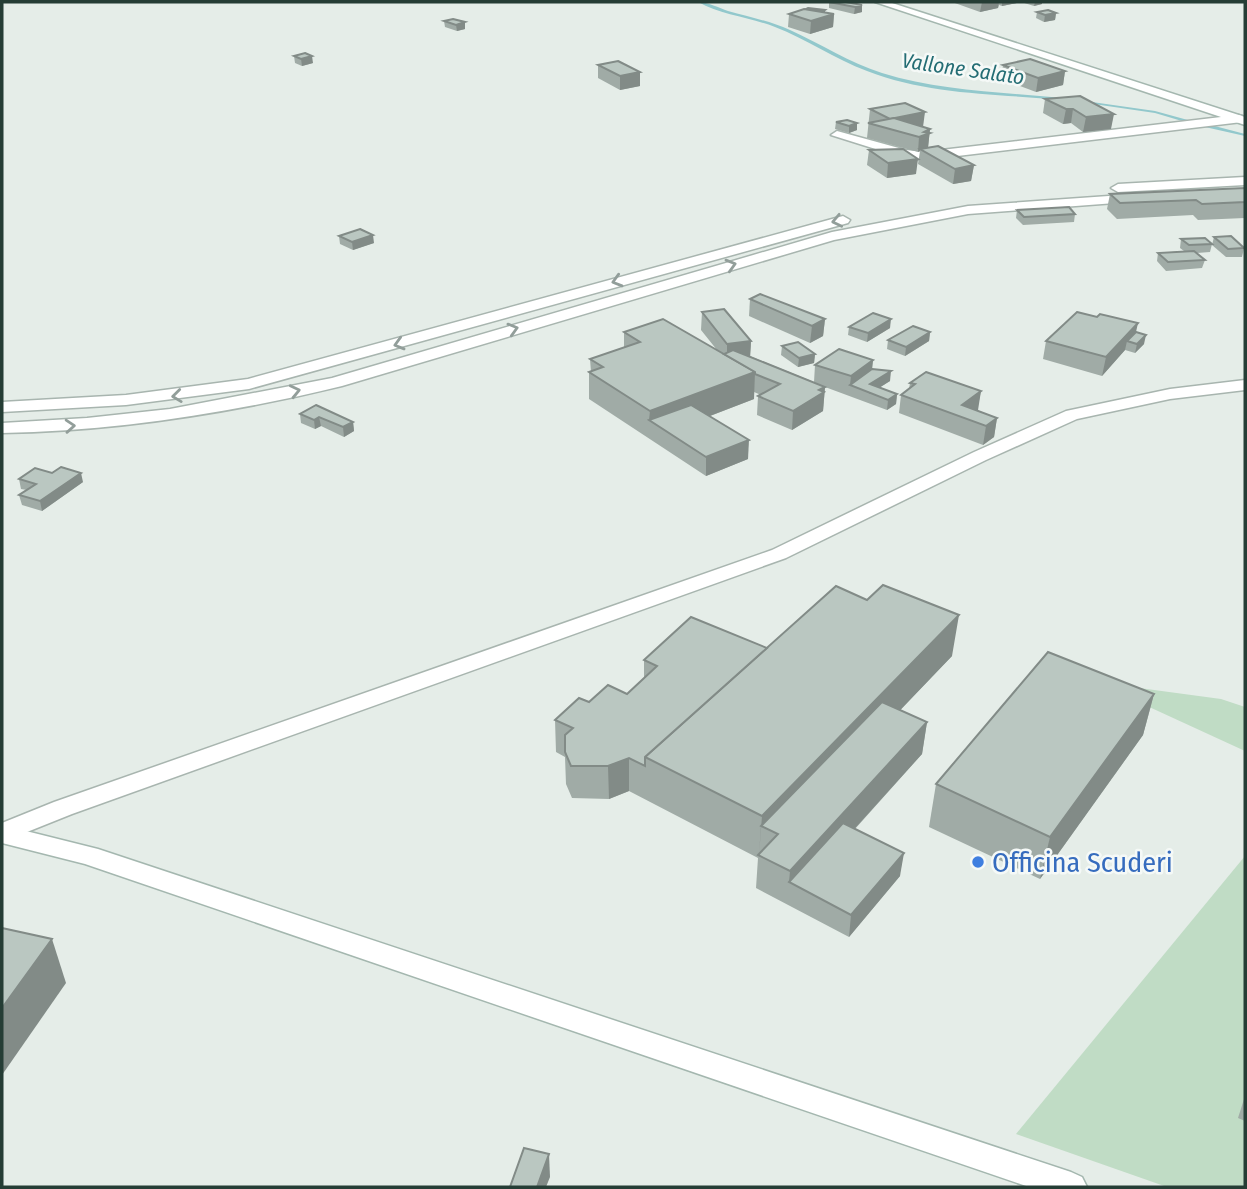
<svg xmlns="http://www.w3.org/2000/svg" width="1247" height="1189" font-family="'Fira Sans Condensed',sans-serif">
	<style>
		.green { fill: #c0dcc5 }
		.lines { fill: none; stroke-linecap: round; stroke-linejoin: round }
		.stream { fill: #92c8cc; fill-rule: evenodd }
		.street-casing { stroke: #a8b5af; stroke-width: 3 }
		.secondary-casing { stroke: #a4b7af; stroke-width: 3 }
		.street { fill: #fff; fill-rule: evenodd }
		.secondary { fill: #fff; fill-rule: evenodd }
		.wall { fill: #a0aba6 }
		.shaded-wall { fill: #828b87 }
		.building { fill: #bac7c1; stroke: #828b87; stroke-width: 2 }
		.oneway { stroke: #929e9a }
		.shop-dot { fill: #3f7fe0; stroke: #f5f9f7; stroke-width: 2.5 }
		.labels { text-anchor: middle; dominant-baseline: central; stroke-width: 5; stroke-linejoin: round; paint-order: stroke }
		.far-water-label { font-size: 21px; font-style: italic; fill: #246d74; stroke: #f5f9f7 }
		.near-shop-label { font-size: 28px; fill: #366cbe; stroke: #f5f9f7; text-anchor: start }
	</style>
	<rect width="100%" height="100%" fill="#e5ede8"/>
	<g class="green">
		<polygon points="1132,687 1221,699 1245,707 1245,751 1134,700"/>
		<polygon points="1245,856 1245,1187 1167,1187 1016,1134"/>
	</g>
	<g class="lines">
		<g class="stream">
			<path d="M698,2C708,2 719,8 728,11C749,17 770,21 790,30C821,44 850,63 882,73C940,91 1003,92 1063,98L1065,99L1063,100C998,94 928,95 867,71C835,59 806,39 775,27C750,17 721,15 698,2Z"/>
			<polygon points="1078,100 1155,111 1195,122 1192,124 1155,113 1080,102 1078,102"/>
			<polygon points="1207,124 1245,134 1245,136 1205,127 1204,126"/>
		</g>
		<defs>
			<g id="street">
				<polygon points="1238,115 1242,116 1242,122 924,160 901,157 831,135 837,131 906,150 924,152"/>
				<polygon points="1245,177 1245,185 1118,192 1111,188 1118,184"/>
				<path d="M1137,194L1142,195V201L968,214L834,240L342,386C231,413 116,431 2,433V423L87,418L170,409L332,378L832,232L968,206Z"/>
				<polygon points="843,216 850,220 848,223 249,389 126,405 2,412 2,402 126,395 248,379"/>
				<polygon points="1245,380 1245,390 1170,399 1077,419 986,460 786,558 72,814 2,842 2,823 54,802 772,550 974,452 1066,411 1170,389"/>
			</g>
			<g id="secondary">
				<polygon points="875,2 889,2 1245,117 1245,125"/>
				<polygon points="2,825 98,849 1071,1172 1082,1177 1087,1187 1029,1187 85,864 2,843"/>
			</g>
		</defs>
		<use href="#street" class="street-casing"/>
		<use href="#secondary" class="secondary-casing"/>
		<use href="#street" class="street"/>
		<use href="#secondary" class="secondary"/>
	</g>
	<g class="wall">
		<polygon points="829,2 846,2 862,12 854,14 829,8"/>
		<polygon points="952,2 1021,2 1002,6 999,5 998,8 980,12"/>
		<polygon points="1021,2 1042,2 1042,4 1034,6"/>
		<polygon points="825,10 825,13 834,14 833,27 810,34 788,27 789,14"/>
		<polygon points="1037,12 1056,13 1055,20 1044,22 1036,18"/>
		<polygon points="444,21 465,22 465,29 457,31 445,27"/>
		<polygon points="294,56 313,63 302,66 295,63"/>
		<polygon points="598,65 640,72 640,86 620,90 598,78"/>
		<polygon points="1003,65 1065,71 1063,85 1036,92 1001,79"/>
		<polygon points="1080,96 1111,129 1083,132 1071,123 1063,124 1043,113 1045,99"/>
		<polygon points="870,109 930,129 928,147 974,165 971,181 953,184 918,164 920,151 918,152 867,138"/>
		<polygon points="847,120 857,130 849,133 835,129 836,122"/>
		<polygon points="869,150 916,174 887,178 867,165"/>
		<polygon points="1245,188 1245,218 1198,220 1193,215 1117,219 1107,209 1110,194"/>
		<polygon points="1017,210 1075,214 1074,222 1023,225 1016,218"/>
		<polygon points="339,236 374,243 353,250 340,244"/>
		<polygon points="1214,237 1244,248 1242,257 1226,257 1212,245"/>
		<polygon points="1181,239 1212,244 1210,252 1197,253 1205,260 1202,268 1166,271 1157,261 1158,253 1184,251 1180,248"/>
		<polygon points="750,299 825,319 823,336 810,343 749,316"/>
		<polygon points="702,312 751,341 750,356 814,382 815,365 873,360 872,369 890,381 879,388 897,394 896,404 887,410 825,387 823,411 792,430 757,415 758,396 761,395 754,392 754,399 710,416 748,459 706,476 589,399 589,372 591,372 590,359 624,348 624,332 717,350 701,330"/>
		<polygon points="849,327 890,328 867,342 848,335"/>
		<polygon points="930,332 929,341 905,356 887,349 888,340"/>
		<polygon points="1136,332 1144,344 1135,353 1125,350 1102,376 1043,359 1046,341"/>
		<polygon points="782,346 815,354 814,363 798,367 781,355"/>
		<polygon points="910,383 981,391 977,410 997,418 994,437 983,445 899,413 901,395 909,389"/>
		<polygon points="300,414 353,422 354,431 344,437 321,426 315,429 301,423"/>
		<polygon points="19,479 83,482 42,511 22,505 19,495 27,490 21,489"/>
		<polygon points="767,648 952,656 900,710 927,722 922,754 855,829 900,876 849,937 756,888 758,858 629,791 609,799 572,798 566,784 565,757 556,752 555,720 589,702 627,694 644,678 644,660"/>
		<polygon points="1154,694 1143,735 1040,879 929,827 936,784"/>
		<polygon points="1245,1096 1245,1121 1238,1118"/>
	</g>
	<g class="shaded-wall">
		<polygon points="982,2 999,2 998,8 980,12"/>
		<polygon points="1002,2 1021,2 1002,6"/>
		<polygon points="1035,2 1042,2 1042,4 1034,6"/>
		<polygon points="862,5 862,12 854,14 855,7"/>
		<polygon points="825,10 825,16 834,14 833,27 810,34 811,21"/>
		<polygon points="1056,13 1055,20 1044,22 1045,15"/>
		<polygon points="465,22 465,29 457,31 456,25"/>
		<polygon points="312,56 313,63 302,66 301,59"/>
		<polygon points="1065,71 1063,85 1036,92 1038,78"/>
		<polygon points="640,72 640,86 620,90 620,76"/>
		<polygon points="1066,109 1073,109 1071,123 1063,124"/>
		<polygon points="925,112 923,127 890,119"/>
		<polygon points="1114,114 1111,129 1083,132 1086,117"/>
		<polygon points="857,123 857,130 849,133 849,126"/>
		<polygon points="930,129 928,148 920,149 920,151 918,152 919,137 924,132"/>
		<polygon points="918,159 916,174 887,178 888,163"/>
		<polygon points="974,165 971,181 953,184 955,169"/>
		<polygon points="373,235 374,243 353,250 352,242"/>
		<polygon points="825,319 823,336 810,343 812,326"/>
		<polygon points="891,319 890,328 867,342 868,333"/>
		<polygon points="1138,323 1134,341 1127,341 1125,350 1102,376 1106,357"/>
		<polygon points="930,332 929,341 905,356 906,347"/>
		<polygon points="1146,335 1144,344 1135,353 1137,344"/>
		<polygon points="751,341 750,359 727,357 727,344"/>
		<polygon points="815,354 814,363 798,367 799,358"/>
		<polygon points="873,360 871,378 850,385 851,376"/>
		<polygon points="891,371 890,381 869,394 870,384"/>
		<polygon points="755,372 754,399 668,432 649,420 650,411"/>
		<polygon points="825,387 823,411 792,430 793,411"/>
		<polygon points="981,391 978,410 966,418 962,405"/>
		<polygon points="897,394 896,404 887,410 888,400"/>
		<polygon points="319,417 321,426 315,429 314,420"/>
		<polygon points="997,418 994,437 983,445 986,426"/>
		<polygon points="353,422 354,431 344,437 343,427"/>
		<polygon points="749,440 748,459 706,476 706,457"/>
		<polygon points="81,473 83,482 42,511 40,501"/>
		<polygon points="959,615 952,656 777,839 778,834 761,826 759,855 762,816"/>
		<polygon points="1154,694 1143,735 1040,879 1050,837"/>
		<polygon points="927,722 922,754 801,888 789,882 790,871"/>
		<polygon points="629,758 629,791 609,799 608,766"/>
		<polygon points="904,853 900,876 849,937 851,915"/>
		<polygon points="52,939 66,983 2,1075 2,1008"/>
		<polygon points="549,1154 550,1177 546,1187 537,1187"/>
	</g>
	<g class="building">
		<polygon points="829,2 846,2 862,5 855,7"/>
		<polygon points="808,8 825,10 822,12 806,9"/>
		<polygon points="804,9 834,14 811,21 789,14"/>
		<polygon points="1048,10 1056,13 1045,15 1037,12"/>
		<polygon points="453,19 465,22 456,25 444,21"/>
		<polygon points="305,53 312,56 301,59 294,56"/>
		<polygon points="1030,59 1065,71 1038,78 1003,65"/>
		<polygon points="618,61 640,72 620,76 598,65"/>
		<polygon points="1080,96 1114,114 1086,117 1073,109 1066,109 1045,99"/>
		<polygon points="905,103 925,112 890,119 870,109"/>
		<polygon points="894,118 930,129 924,132 930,133 919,137 868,123"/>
		<polygon points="847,120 857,123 849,126 836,122"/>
		<polygon points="938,146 974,165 955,169 920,149"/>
		<polygon points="903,149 918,159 888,163 869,150"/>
		<polygon points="1245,188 1245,202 1202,204 1196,200 1120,203 1110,194"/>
		<polygon points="1069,207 1075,214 1024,217 1017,210"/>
		<polygon points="360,229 373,235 352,242 339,236"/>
		<polygon points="1231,236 1244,248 1228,249 1214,237"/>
		<polygon points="1205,238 1212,244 1189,245 1181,239"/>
		<polygon points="1194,251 1205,260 1168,262 1158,253"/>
		<polygon points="760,294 825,319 812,326 750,299"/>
		<polygon points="724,309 751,341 727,344 702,312"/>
		<polygon points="1077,312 1097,317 1100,314 1138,323 1106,357 1046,341"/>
		<polygon points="873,313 891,319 868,333 849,327"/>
		<polygon points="663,319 755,372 650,411 589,372 603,367 590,359 640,342 624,332"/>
		<polygon points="913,326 930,332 906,347 888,340"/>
		<polygon points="1136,332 1146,335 1137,344 1127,341"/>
		<polygon points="798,342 815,354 799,358 782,346"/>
		<polygon points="839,349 873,360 851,376 815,365"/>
		<polygon points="733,350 825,387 819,390 824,392 793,411 758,396 780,384 755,374 755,372 724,354"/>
		<polygon points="872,369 891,371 870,384 897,394 888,400 850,385"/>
		<polygon points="926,372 981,391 962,405 997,418 986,426 901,395 915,384 910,383"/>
		<polygon points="316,405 353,422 343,427 319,417 314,420 300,414"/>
		<polygon points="691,405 749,440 706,457 649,420"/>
		<polygon points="61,467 81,473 40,501 19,495 36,484 19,479 35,468 52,473"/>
		<polygon points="883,585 959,615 762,816 645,757 836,586 867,600"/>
		<polygon points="691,617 767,648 645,757 645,766 629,758 608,766 571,766 565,752 565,735 573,728 555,720 579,698 589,702 608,685 627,694 657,666 644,660"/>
		<polygon points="1048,652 1154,694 1050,837 936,784"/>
		<polygon points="882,702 927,722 790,871 758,855 778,834 761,826"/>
		<polygon points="843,823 904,853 851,915 789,882"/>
		<polygon points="2,928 52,939 2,1008"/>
		<polygon points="524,1148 549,1154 537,1187 510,1187"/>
	</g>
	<defs><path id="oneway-chevron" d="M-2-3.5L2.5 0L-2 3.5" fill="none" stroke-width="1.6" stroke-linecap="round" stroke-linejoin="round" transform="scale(1.75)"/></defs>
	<g class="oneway">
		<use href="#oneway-chevron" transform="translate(837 221) rotate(168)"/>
		<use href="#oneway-chevron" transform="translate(731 265) rotate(-16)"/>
		<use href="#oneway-chevron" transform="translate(617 281) rotate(164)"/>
		<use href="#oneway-chevron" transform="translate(513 329) rotate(-16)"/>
		<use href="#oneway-chevron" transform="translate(399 344) rotate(164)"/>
		<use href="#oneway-chevron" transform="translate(295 391) rotate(-13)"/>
		<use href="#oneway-chevron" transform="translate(177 396) rotate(173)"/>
		<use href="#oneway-chevron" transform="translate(70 426) rotate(-4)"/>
	</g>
	<circle class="shop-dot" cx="978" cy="862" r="7"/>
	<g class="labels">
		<g class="far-water-label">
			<text transform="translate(963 69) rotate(8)">Vallone Salato</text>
		</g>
		<g class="near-shop-label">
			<text x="992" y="862">Officina Scuderi</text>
		</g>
	</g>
	<rect width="1247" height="1189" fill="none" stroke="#253d35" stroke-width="7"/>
</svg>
